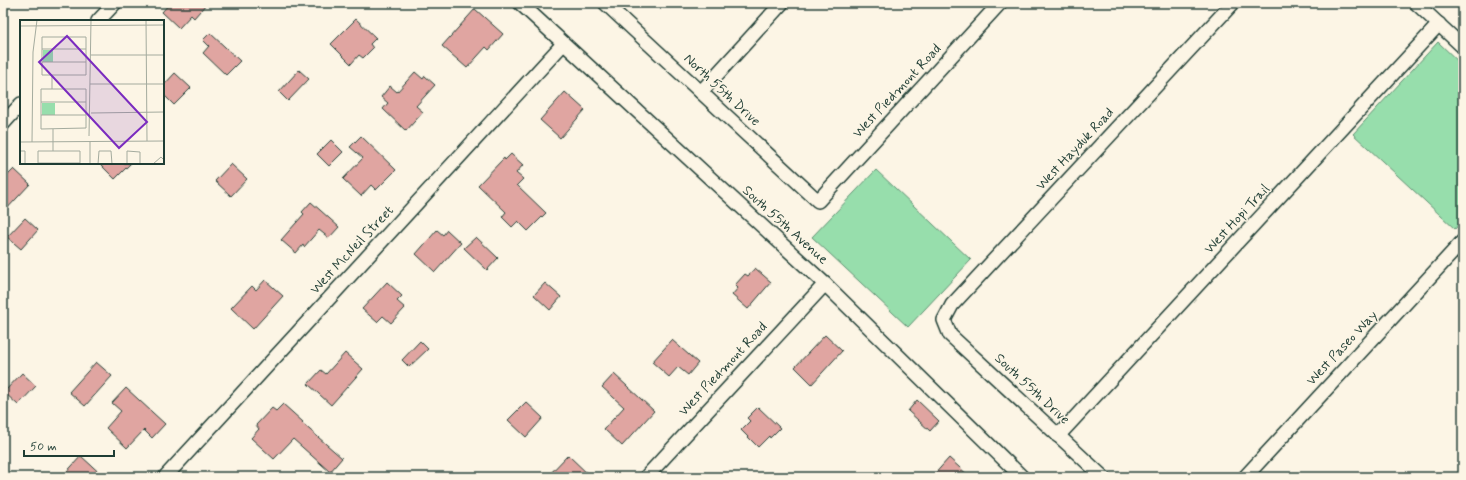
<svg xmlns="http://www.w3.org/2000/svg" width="1466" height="480" font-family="Mynerve,sans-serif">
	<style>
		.green { fill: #97deac; stroke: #5b8e70 }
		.building { fill: #e0a5a1; stroke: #1f3d34 }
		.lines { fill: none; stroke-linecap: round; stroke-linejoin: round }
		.minor-casing { stroke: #1f3d34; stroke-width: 16 }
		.minor { stroke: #fcf5e5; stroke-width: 13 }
		.labels { text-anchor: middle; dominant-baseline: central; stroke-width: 3; stroke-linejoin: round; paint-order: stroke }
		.street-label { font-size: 14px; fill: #1f3d34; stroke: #fcf5e5 }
		.inset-road { fill: none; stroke: #a4ab9e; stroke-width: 1 }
		.view { fill: #7b2cbf; fill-opacity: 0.15; stroke: #7b2cbf; stroke-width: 2 }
		.inset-edge { fill: none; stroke: #1f3d34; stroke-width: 2 }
	</style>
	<rect width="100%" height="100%" fill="#fcf5e5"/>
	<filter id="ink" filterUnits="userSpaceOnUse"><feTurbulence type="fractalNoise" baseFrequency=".025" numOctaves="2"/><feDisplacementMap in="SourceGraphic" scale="8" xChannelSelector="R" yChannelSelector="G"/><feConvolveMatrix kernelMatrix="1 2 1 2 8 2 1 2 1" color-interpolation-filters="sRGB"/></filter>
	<g filter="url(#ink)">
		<g class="green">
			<polygon points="1438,42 1463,66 1463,220 1455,229 1353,134"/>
			<polygon points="876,170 971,260 908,327 812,237"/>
		</g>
		<g class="building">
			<polygon points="170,3 207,3 194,18 191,15 179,28 162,12"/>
			<polygon points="475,9 503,34 489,50 486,47 467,68 442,46"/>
			<polygon points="356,19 376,38 370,44 373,48 363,58 359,55 351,64 331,44"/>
			<polygon points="210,33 240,61 226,75 203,53 209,46 203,40"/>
			<polygon points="299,70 309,79 288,101 279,92"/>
			<polygon points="415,72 423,79 425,76 435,85 416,106 423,112 406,131 383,109 388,103 381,97 390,86 397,92"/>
			<polygon points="175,73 191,88 174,105 163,94 163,86"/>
			<polygon points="565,92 585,110 560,138 540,120"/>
			<polygon points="361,136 396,170 376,190 371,185 361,196 343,179 363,158 350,147"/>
			<polygon points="331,140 343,152 329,166 317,154"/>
			<polygon points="511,154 523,165 516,173 523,179 517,185 546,213 528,231 518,221 512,227 502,217 506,212 478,185 504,158 505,160"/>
			<polygon points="99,163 131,163 115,179"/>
			<polygon points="231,164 247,179 231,196 215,181"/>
			<polygon points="14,169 30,184 3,213 3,180"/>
			<polygon points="311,202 339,227 329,238 319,230 304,247 303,245 296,253 281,240 304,214 302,212"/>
			<polygon points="25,218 38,230 21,249 7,237"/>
			<polygon points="437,230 443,235 447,230 461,243 435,272 416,254"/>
			<polygon points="476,237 498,258 487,270 464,248"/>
			<polygon points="755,268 771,282 748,309 732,295 738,288 735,285 745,274 748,276"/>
			<polygon points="265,280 283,296 253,329 231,308 252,286 256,290"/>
			<polygon points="387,282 402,296 397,301 405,308 391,323 383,316 377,322 362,309"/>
			<polygon points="545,283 561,297 550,310 534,295"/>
			<polygon points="825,335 842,351 812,384 795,367"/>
			<polygon points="672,340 698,363 688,375 678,367 669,377 652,362"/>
			<polygon points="420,341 428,349 409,367 402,360"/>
			<polygon points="345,353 363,369 331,405 308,384 321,370 326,374"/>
			<polygon points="96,362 112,376 85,406 69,392"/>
			<polygon points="22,373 36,386 18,405 4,392"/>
			<polygon points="614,374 654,411 622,446 604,429 624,407 602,387"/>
			<polygon points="126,388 165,424 152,438 144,430 127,448 106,428 121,411 112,403"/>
			<polygon points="917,400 939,421 930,431 908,411"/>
			<polygon points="526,402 543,418 526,437 508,420"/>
			<polygon points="283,404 303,422 302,423 342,458 330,472 293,439 274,459 251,438 259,429 256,425 272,408 276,411"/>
			<polygon points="758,407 780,428 770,438 769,436 758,447 741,430 750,421 747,418"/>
			<polygon points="568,455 591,477 547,477"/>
			<polygon points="81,456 104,477 62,477"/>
			<polygon points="949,458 970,477 932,477"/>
		</g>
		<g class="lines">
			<defs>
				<g id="minor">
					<polyline points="520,3 825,284 1022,477"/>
					<polyline points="605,3 818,201 1000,3"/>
					<polyline points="1416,3 1463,47"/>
					<polyline points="98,21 115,3"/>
					<polyline points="701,92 782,3"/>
					<polyline points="3,124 21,104"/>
					<polyline points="1058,436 1439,24"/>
					<polyline points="165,477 563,44"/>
					<polyline points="646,477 825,284"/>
					<polyline points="1103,477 950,335 944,320 952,305 1233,3"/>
					<polyline points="1245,477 1463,241"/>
				</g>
			</defs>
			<use href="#minor" class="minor-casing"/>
			<use href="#minor" class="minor"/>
		</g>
	</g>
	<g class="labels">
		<g class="street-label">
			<text transform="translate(722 90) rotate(43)">North 55th Drive</text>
			<text transform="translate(897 91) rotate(-47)">West Piedmont Road</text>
			<text transform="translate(1075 149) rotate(-47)">West Hayduk Road</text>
			<text transform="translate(1237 219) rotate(-47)">West Hopi Trail</text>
			<text transform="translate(785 225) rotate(42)">South 55th Avenue</text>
			<text transform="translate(352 250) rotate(-47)">West McNeil Street</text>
			<text transform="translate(1342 348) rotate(-47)">West Paseo Way</text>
			<text transform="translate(723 369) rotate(-47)">West Piedmont Road</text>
			<text transform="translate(1032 389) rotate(43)">South 55th Drive</text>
		</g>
	</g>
	<g transform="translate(20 20)">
		<rect width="144" height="144" fill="#fcf5e5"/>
		<path d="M23,30H33V42H23ZM22,83H35V95H22Z" fill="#97deac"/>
		<path class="inset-road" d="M126,0L127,121M0,6L144,5M22,17H66V55H22ZM22,29H66M71,35H144M22,42H66M70,64H144M21,69H66V108L21,109ZM32,69V56M21,82H66M71,93L144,92M21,95H66M33,109V131M69,116L71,0M70,121V144M0,122L144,121M12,122L13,32L17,0M0,131H5V144M18,143H60M18,144V131H60V144M78,144L79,131H91L92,144M107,144V131L120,132V144M133,144L141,137L144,140"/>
		<path class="view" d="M47,16L127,102L99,128L19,42Z"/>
		<rect width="144" height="144" class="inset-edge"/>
	</g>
	<rect width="1466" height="480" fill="none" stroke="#fcf5e5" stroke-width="16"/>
	<rect x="8" y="8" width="1450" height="464" fill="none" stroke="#1f3d34" stroke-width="1.5" filter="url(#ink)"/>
	<path d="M24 450v6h90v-6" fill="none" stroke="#1f3d34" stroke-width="2"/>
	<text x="30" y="450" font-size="12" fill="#1f3d34" stroke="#fcf5e5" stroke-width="3" paint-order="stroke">50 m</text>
</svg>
